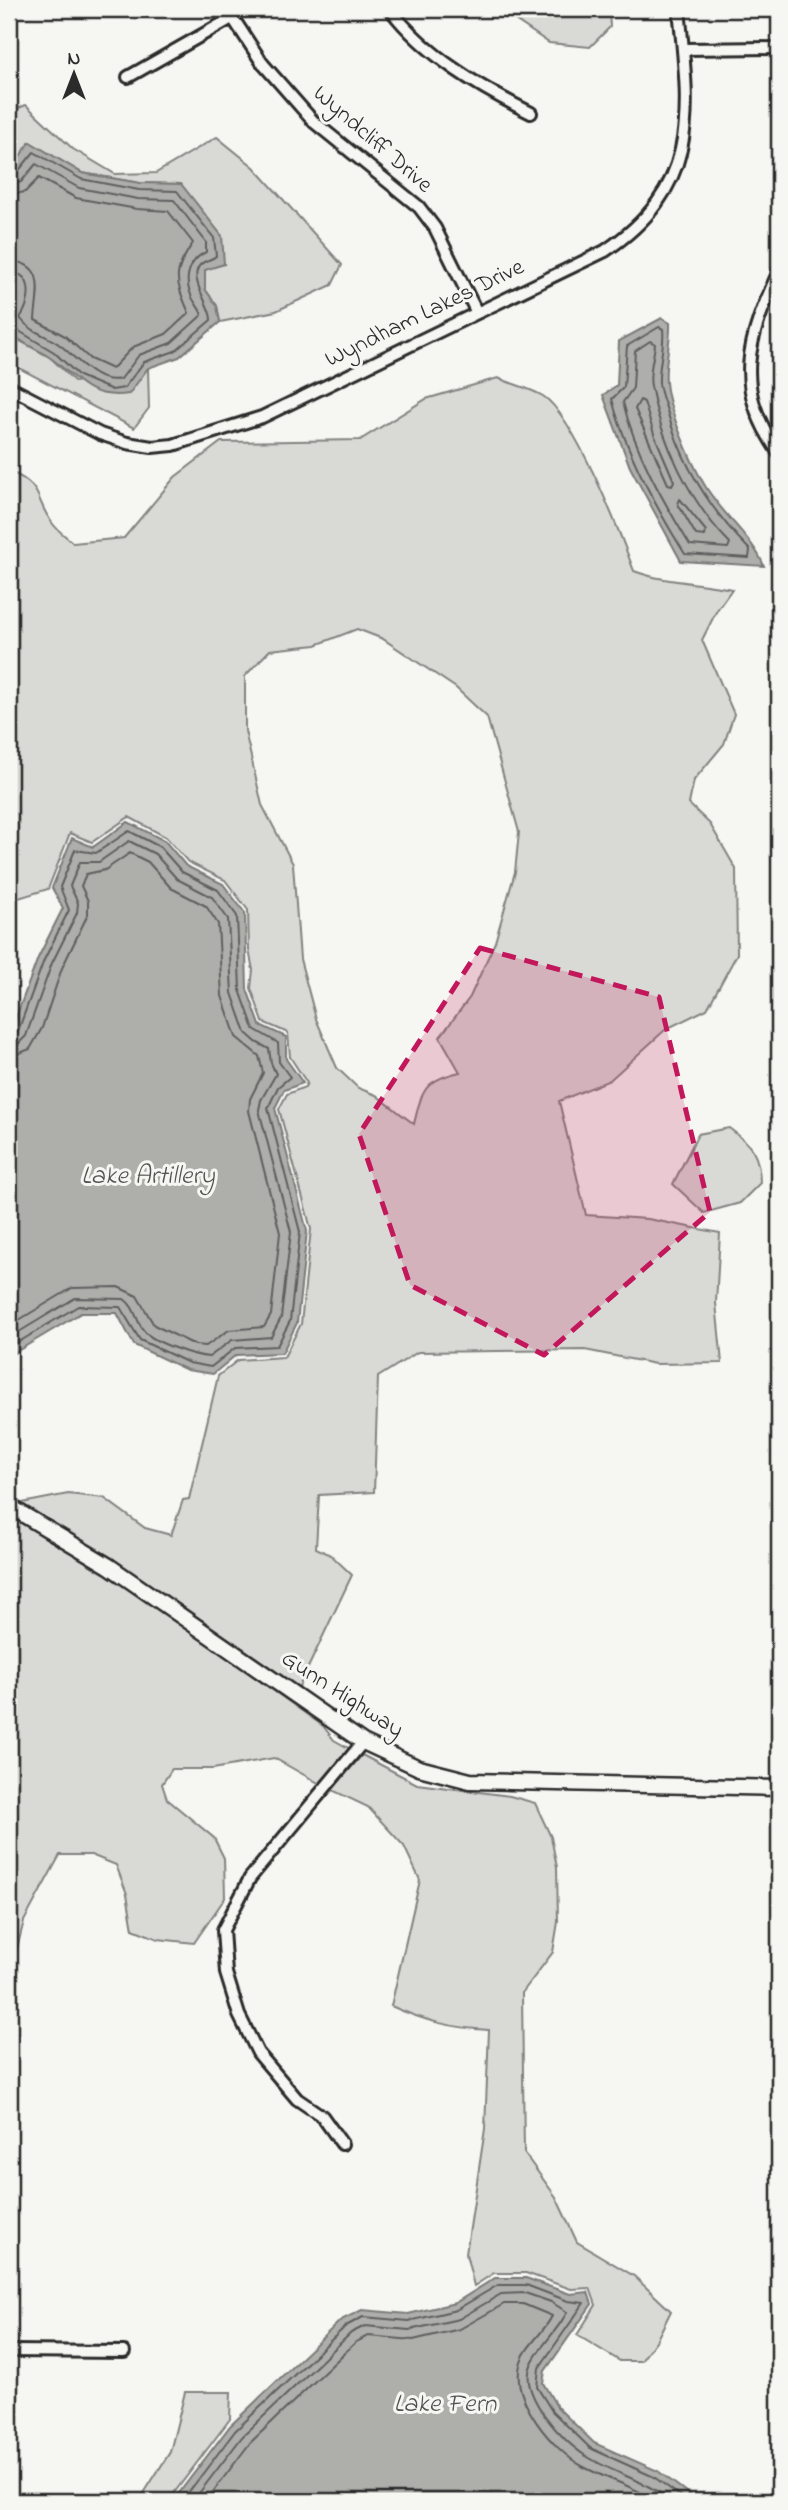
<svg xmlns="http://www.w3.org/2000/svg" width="788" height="2510" font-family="'Indie Flower',sans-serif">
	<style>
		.green { fill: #d9d9d5; stroke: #828280; stroke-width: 2; fill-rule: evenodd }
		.water { fill: #aeaeab; stroke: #7a7a78; stroke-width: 2 }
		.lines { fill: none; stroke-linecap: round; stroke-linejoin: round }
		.shore { stroke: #5f5f5e; stroke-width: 2 }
		.street-casing { stroke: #2b2b2b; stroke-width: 16 }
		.secondary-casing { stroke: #2b2b2b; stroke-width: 19 }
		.street { stroke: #f6f6f2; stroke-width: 10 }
		.secondary { stroke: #f6f6f2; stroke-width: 14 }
		.marked { fill: #c2185b; fill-opacity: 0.2; stroke: #c2185b; stroke-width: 5; stroke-dasharray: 14 9; stroke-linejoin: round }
		.labels { text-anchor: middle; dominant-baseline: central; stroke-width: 6; stroke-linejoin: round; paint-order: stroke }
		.street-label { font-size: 24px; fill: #2b2b2b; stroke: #f6f6f2 }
		.water-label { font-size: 26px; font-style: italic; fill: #525251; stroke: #f6f6f2 }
	</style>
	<rect width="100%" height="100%" fill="#f6f6f2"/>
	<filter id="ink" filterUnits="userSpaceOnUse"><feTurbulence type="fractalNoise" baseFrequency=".0143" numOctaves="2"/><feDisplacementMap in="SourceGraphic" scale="14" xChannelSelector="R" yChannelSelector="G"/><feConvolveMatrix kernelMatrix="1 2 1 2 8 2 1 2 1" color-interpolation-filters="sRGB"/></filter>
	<g filter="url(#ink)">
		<g class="green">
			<polygon points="499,9 609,9 610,27 590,47 549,43"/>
			<polygon points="26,105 73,149 115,174 156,173 217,137 254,167 342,265 332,285 276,311 220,322 217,306 205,289 205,269 224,264 181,184 140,183 82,173 30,142 11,169 9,189 9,112"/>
			<polygon points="9,268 13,294 9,330 18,340 50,357 75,382 148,368 149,408 134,428 9,363"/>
			<path d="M498,378C512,384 529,388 543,396C575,417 620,533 634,571C666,583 698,582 732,589L717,610L702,640L734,714L724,744L694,780L689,804L710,824L736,869L737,954L707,1009L666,1029L610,1080L559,1101L586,1215L648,1219L720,1233L716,1303L722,1363L655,1364L585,1350L418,1352L378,1377L374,1492L319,1495L316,1548L331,1555L352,1575L297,1691L17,1504L68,1494L104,1498L145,1528L171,1535L183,1500L189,1499L218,1376L238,1360L284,1357L301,1324L311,1229L279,1109L287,1094L305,1087L307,1083L290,1057L288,1033L263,1022L251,988L253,970L249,950L248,910L225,880L188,862L166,837L129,817L92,842L70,833L48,889L9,901V471C46,488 33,498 53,524C58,531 67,537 73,543L124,538L175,477L221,442L360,440L426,399ZM357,629L383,639L456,688L487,717L519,832L515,872L495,942L470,997L440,1037L460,1072C424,1080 422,1090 414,1124L376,1095L358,1088L337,1068L316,1019L300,959L293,864L262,805L245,731V676L270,650L316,645Z"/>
			<path d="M729,1128C751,1144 760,1155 760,1183L740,1203L704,1213L673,1184L698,1134Z"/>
			<polygon points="9,1512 106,1571 323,1726 334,1740 352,1750 322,1785 274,1758 213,1769 172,1769 162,1784 167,1799 214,1838 224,1858 225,1898 194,1943 158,1939 133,1929 127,1894 116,1865 91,1855 60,1855 24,1921 9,1979"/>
			<path d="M362,1755L417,1784L510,1796L535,1803L551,1837L557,1867L558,1922L553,1952L522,1993L524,2153L556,2197L577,2242L634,2276L671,2311L656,2341L641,2361H620L577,2335L596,2305L590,2288L571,2289L526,2273H494L474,2286L466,2254L485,2129L489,2030C453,2028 424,2021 391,2006L420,1880L404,1846L368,1807L332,1790Z"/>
			<polygon points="185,2392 231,2392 230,2419 168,2501 139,2501 170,2452"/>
		</g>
		<g class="water">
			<path d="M30,142L82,173L140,183L181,184L222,236L224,264L205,270V289L217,306L220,322L179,357L148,368L129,394C86,400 78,377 49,357C35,347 20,344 9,329L13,294L9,268V189L11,169Z"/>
			<path d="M662,318L670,323C671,343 664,363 666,382C668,409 690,460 704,484C721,514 751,535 764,566L681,561L630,467L603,395L617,385L619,341Z"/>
			<polygon points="128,822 165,841 186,866 223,884 245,913 247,989 260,1025 286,1037 286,1059 303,1083 284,1090 275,1108 307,1231 297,1323 282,1353 236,1355 213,1374 187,1370 134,1345 117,1313 81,1313 9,1356 9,1036 38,958 63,908 52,888 72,838 93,847"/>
			<polygon points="495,2278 526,2278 570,2294 588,2292 592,2304 545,2371 543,2383 557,2407 594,2443 658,2471 698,2501 173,2501 230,2426 341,2320 362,2310 408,2314 455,2303"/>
		</g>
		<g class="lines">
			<g class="shore">
				<path d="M9,176L16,174L34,152L81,179L139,190L177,191L214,238L216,256C212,260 205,260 201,264C186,278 212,306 211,320L175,351L144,362L124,388L112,390L79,376L54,352L9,325"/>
				<path d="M9,185L21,182L36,164L79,188L138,199L174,200L206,242V252C190,259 183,278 191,295C194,303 200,308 202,315L171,343L139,355L121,379C96,385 77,358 60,345C47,335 30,332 20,318C31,302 35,273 9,272"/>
				<path d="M9,195L25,192L39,178L76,198L137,209L168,211L193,243C172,274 175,280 189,313L166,334L133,347L112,369L90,359L65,336L35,320C36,296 49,263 9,261"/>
				<path d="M659,327L663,329C665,347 658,365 659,383C660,393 665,404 668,414C683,467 711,511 750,550L749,558L685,554C655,506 626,453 612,399L624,387L627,346Z"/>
				<path d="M650,341L655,344C654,357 648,373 651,386C661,441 690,503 730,543L728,548L690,545C663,501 635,452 623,402L633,388L635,351Z"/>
				<polygon points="640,400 644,402 654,434 674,481 672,485 668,484 635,409"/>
				<polygon points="680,499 706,531 705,536 696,535 678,504"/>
				<polyline points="9,1037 17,1034 44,960 69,910 60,887 75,850 96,853 129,831 160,847 182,872 218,890 237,916 240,990 254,1029 278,1043 279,1062 290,1077 278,1087 268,1108 300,1232 290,1321 277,1346 235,1348 211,1367 189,1363 140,1340 120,1307 78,1306 9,1348"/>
				<path d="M9,1046L18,1044L26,1036L52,963L77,913L78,903L70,886L80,862H99L129,841L155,854L177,879L212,897L228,919L232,993L246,1033L256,1042L269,1049L271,1063L276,1074L261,1100L259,1110L291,1232L281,1318L271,1337L232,1340L209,1357C194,1356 155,1343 145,1332C136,1323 136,1307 124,1299L75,1298L9,1338"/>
				<polyline points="9,1057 30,1049 42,1028 62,968 88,914 88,901 81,886 86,874 105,870 130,853 148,862 171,888 206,906 218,924 222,996 236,1037 259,1056 263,1073 250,1099 249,1111 280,1233 271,1315 264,1327 229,1330 206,1346 195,1345 154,1325 137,1296 118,1287 72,1288 9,1326"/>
				<polyline points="182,2501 235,2431 346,2326 363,2317 409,2321 456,2310 498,2285 526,2285 568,2301 584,2303 539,2368 537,2387 552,2411 590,2448 654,2477 687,2501"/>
				<path d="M193,2501L242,2437L351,2333L365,2326L409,2330L459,2319L501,2294L525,2293L551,2302L567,2312C558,2331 539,2346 531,2365C518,2394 563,2442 586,2456C615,2474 644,2480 672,2501"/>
				<path d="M206,2501L250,2443L356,2342L368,2336L413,2340L460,2329L504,2304H523L552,2316C544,2333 524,2347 520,2365C511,2400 553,2450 582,2466C605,2479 633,2485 655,2501"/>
			</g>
			<defs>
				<g id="street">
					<polyline points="227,9 263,64 314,122 419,207 435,228 476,311"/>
					<path d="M390,9C426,56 479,87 531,113"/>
					<polyline points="683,49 779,48"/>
					<polyline points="128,77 232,18"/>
					<path d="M779,271C748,339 731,386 779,453"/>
					<path d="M9,387L100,434L127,443L152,447L173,445L262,417L605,251C702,186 689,111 679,9"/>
					<polyline points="342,2144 322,2116 297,2099 258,2053 239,2015 226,1973 223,1930 250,1878 363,1742"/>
					<polyline points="9,2351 124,2352"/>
				</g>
				<polyline id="secondary" points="9,1506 109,1566 363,1742 419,1768 470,1781 779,1788"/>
			</defs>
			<use href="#street" class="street-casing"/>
			<use href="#secondary" class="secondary-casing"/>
			<use href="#street" class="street"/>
			<use href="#secondary" class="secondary"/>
		</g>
	</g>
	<path class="marked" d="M480,948L659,997L710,1212L544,1355L410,1285L359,1134Z"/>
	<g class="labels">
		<g class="street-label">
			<text transform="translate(372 140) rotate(41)">Wyndcliff Drive</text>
			<text transform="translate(425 314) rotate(-26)">Wyndham Lakes Drive</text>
			<text transform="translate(342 1695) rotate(33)">Gunn Highway</text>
		</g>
		<g class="water-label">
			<text x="148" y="1177">Lake Artillery</text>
			<text x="445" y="2405">Lake Fern</text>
		</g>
	</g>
	<rect width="788" height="2510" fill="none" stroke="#f6f6f2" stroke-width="35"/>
	<rect x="18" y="18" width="753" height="2475" fill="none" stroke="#2b2b2b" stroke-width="2.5" filter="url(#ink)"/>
	<g transform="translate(74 74)" stroke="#f6f6f2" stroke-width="5" paint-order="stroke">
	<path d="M0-5L12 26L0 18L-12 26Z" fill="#2b2b2b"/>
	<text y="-10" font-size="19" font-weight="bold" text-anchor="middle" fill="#2b2b2b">N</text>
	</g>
</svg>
